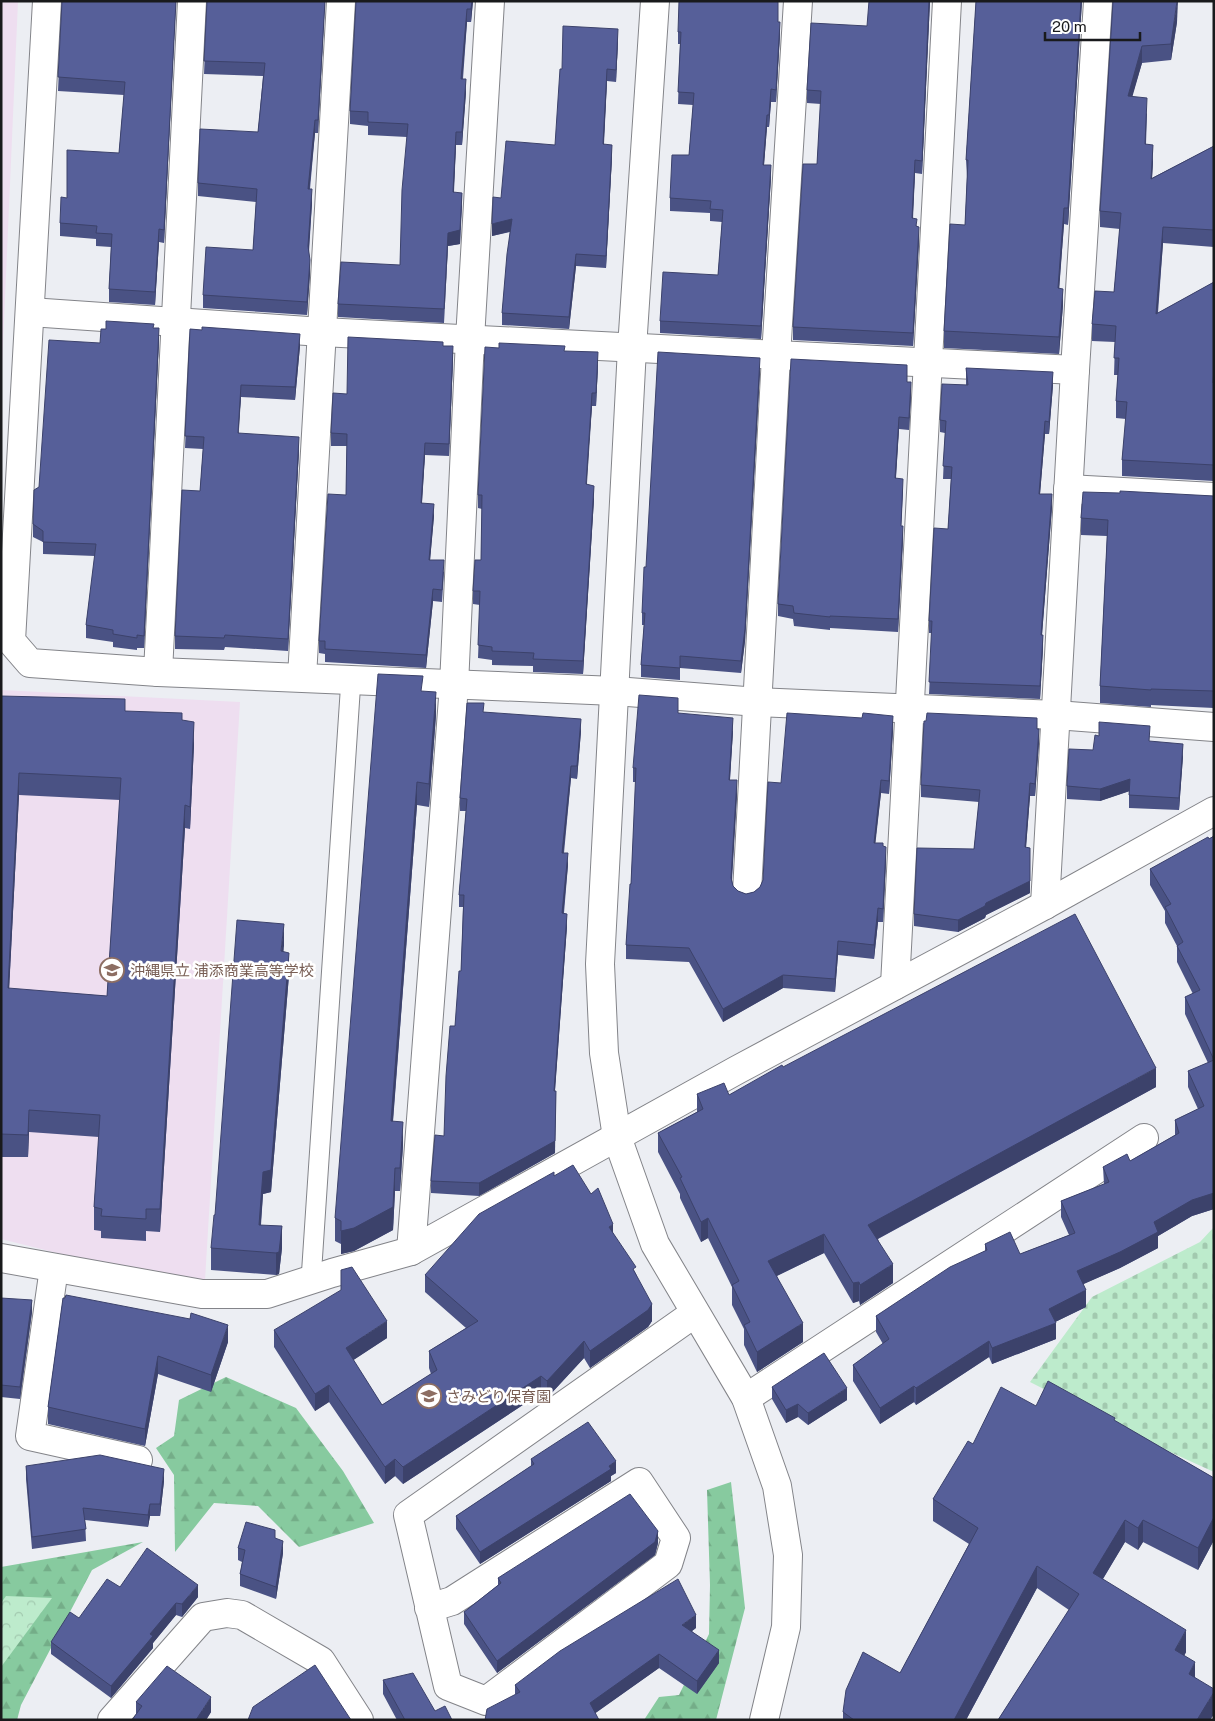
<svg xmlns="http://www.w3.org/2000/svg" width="1215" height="1721" font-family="'Public Sans','Noto Sans JP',sans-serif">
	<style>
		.education { fill: #eedef0 }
		.forest { fill: url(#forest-firs) }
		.cemetery { fill: url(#cemetery-stones) }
		.park { fill: url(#park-crowns) }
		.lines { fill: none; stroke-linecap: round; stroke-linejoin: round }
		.service-casing { stroke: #838489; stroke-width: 21 }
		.minor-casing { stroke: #838489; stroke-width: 30 }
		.tertiary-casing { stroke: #838489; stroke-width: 30 }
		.service { stroke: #fff; stroke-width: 19 }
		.minor { stroke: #fff; stroke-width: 28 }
		.tertiary { stroke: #fff; stroke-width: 28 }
		.wall { fill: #4a5284; fill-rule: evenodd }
		.shaded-wall { fill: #3c426b }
		.building { fill: #565f99; stroke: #3c426b; fill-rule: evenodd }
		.labels { text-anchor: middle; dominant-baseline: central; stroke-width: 5; stroke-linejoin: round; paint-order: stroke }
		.education-label { font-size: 15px; fill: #785e54; stroke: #fff; text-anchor: start }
	</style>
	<defs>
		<pattern id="forest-firs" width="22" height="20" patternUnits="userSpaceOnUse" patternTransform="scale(1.25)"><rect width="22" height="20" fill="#87ca9f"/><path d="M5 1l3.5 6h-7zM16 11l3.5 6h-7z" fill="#74ad88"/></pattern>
		<pattern id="cemetery-stones" width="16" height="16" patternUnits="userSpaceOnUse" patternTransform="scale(1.25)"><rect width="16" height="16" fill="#bdebcc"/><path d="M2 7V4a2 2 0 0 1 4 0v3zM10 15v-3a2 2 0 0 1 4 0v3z" fill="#a2c9af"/></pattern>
		<pattern id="park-crowns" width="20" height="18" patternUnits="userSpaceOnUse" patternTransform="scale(1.25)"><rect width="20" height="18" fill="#bdebcc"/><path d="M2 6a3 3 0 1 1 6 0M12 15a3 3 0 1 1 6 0" fill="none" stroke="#a2c9af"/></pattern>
	</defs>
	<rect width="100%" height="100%" fill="#eceef3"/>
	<g class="education">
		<polygon points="1,1 18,1 1,390"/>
		<polygon points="1,690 240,702 205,1280 97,1263 1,1239"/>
	</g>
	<g class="forest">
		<polygon points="226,1377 296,1408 343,1471 374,1523 299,1547 258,1506 214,1503 175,1552 174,1475 156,1448 174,1436 179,1400"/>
		<polygon points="731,1482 745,1608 716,1720 644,1720 659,1697 679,1695 709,1634 710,1585 707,1490"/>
		<polygon points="143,1542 92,1570 21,1705 17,1720 1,1720 1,1567"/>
	</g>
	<polygon class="cemetery" points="1214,1227 1214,1472 1146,1441 1030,1382 1092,1297 1200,1242"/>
	<polygon class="park" points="6,1596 52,1598 1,1667 1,1603"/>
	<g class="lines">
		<defs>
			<polyline id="service" points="311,1280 351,679"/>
			<g id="minor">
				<polyline points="47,1 11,641 30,663 158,672 615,691 758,702 1056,715 1214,727"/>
				<polyline points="30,312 322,332 1075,370"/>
				<polyline points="1068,489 1214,497"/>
				<polyline points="158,672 192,1"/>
				<polyline points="302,677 341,1"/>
				<polyline points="747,892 776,356 798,1"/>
				<polyline points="1045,905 1075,370 1098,1"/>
				<polyline points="895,985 947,1"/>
				<polyline points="411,1251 454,685 470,339 490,1"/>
				<polyline points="1,1258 202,1294 267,1294 332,1273 411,1251 737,1070 1045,905 1214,811"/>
				<polyline points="54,1268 30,1436 138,1460"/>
				<polyline points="746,1398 1144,1138"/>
				<polyline points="429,1608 452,1601 639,1482 676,1538 668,1564 486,1701 448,1686 408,1515 695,1313"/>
				<polyline points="112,1720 203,1617 227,1613 242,1615 321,1661 359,1720"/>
			</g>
			<polyline id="tertiary" points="655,1 632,348 600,964 604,1053 617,1137 655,1244 746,1398 777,1486 788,1555 786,1627 764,1720"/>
		</defs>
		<use href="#service" class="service-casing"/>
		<use href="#minor" class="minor-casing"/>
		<use href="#tertiary" class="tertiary-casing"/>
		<use href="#service" class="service"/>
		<use href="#minor" class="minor"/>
		<use href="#tertiary" class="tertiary"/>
	</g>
	<g class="wall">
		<polygon points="62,1 176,1 164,243 159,242 155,305 109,302 109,289 111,247 96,246 96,239 60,236 60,223 67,198 119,153 124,95 58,91"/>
		<polygon points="207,1 325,1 318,133 315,133 310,189 312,203 309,252 310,273 307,315 203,308 203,295 253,250 256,202 198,196 198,183 258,132 263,76 204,74"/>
		<polygon points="356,1 473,1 471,22 467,22 463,79 466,92 462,145 456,145 454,192 462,206 460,244 448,246 444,323 338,317 338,304 400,265 407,137 368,135 368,126 350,124 350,111"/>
		<polygon points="930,1 922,174 915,173 913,219 917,227 919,240 913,346 793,340 793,327 817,164 821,104 807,103 807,90 867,26"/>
		<polygon points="976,1 1082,1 1068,225 1064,224 1059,288 1063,305 1059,354 944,348 944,331 965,225 967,177 966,160"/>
		<polygon points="1113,1 1177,22 1171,60 1142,63 1132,96 1147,114 1146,144 1153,162 1152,178 1214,146 1214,247 1163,243 1158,313 1214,282 1214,481 1122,476 1122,460 1126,419 1116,418 1116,401 1118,375 1114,375 1115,342 1092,341 1092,324 1114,292 1120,229 1100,227 1100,211"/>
		<polygon points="778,22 780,34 776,102 771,102 769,127 767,127 764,165 771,177 761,339 660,333 660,321 718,275 722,222 710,221 710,213 670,211 670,198 689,155 693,105 678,104 680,44 678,44 678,32"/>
		<polygon points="618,41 616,82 607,81 604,144 612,157 606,268 576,266 569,329 502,325 502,313 510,232 492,236 501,198 555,145"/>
		<polygon points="154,328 159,340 144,648 137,648 137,650 113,647 113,642 86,638 86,625 95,556 43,554 43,542 33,537 33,524 106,329"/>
		<polygon points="190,329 300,346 295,400 241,397 238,433 299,450 288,651 225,647 224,650 175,649 175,636 200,491 203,449 185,448"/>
		<polygon points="443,346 453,359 449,456 425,455 422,503 434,516 430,560 444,572 442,602 433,601 426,668 325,662 325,654 319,653 319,641 346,495 347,446 331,446 331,433 347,394"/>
		<polygon points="565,351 598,365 596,406 592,406 586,484 594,499 583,674 533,672 533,666 492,665 492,660 478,658 480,605 473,604 473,591 481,560 482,509 478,508 478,495"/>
		<polygon points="966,368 1053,385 1049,434 1045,434 1040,494 1052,507 1042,635 1043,647 1040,699 929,694 932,633 929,633 929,621 948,529 951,479 943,479 945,433 940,432 940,420 966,385"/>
		<polygon points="760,370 745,641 741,673 680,668 680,680 641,677 641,665 644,625 642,625 642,613 646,567"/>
		<polygon points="907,382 911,395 909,430 899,429 896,478 903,492 901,526 903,539 898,632 830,628 830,630 794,626 793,619 778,616 778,604"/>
		<polygon points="1120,493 1214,496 1214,708 1151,705 1151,707 1100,703 1100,686 1107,536 1081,535 1081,518"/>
		<polygon points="423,691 436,715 429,807 417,805 393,1122 403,1145 400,1191 395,1191 393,1230 354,1251 341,1254 341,1244 335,1241 335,1218"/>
		<path d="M1,696L125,711L182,720L194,745L190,829L185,828L160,1232L146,1231V1241L101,1238V1231L94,1230V1207L99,1137L29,1132L28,1157H1ZM19,795L120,800L107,996L9,989Z"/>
		<polygon points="484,712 581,731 577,779 571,778 564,853 568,865 564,913 567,926 555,1091 555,1153 479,1196 431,1193 431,1181 444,1136 461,971 463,907 459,907 459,895 466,811 460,811 460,798"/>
		<polygon points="678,713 733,731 730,780 737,794 732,880 733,886 738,891 746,894 754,892 760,887 763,880 781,783 893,730 889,794 881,793 875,843 883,846 886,860 883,922 878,922 874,959 838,955 835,992 783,988 723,1022 689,962 626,959 626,945 631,884 636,782 633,782 633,768"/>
		<polygon points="1037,729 1039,742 1035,796 1030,796 1026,847 1030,893 986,915 985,918 958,932 914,926 914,914 974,849 979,802 921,797 921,785"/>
		<polygon points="1150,742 1183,756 1179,810 1129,808 1129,791 1100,801 1067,799 1067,786 1093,750"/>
		<polygon points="1214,836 1214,1209 1192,1216 1158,1236 1158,1248 1120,1268 1083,1284 1086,1307 1055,1322 1056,1339 992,1364 989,1357 916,1405 914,1402 880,1424 853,1381 853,1365 883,1344 876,1332 876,1316 985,1251 985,1244 1020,1254 1069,1235 1061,1217 1061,1201 1104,1184 1103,1167 1130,1161 1175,1135 1175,1120 1198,1109 1188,1087 1188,1071 1208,1063 1185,1014 1185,997 1193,994 1177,962 1177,946 1165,923 1165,911 1150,885 1150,869"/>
		<polygon points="284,946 283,952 289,975 271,1192 263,1194 261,1225 282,1248 279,1274 276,1275 211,1270 211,1248"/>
		<polygon points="783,1067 1156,1087 878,1239 893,1283 860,1305 859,1301 853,1303 824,1253 777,1276 803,1342 757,1372 744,1345 744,1329 732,1305 732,1287 708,1238 701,1242 680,1198 680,1194 658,1152 658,1133 697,1112 697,1094 729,1095"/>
		<polygon points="554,1176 613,1233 636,1274 652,1321 648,1327 590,1368 584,1358 547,1398 541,1393 403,1484 395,1476 385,1484 329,1402 315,1411 274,1347 274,1330 387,1338 353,1360 382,1405 431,1374 429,1368 429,1351 466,1328 425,1292 425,1275"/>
		<polygon points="1,1298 32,1312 20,1399 1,1397"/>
		<polygon points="63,1298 228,1342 211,1392 158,1374 145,1446 48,1424 48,1407"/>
		<polygon points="772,1387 847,1400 808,1425 798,1417 786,1423 772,1399"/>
		<polygon points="1036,1406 1115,1421 1214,1478 1214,1540 1198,1570 1143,1542 1138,1550 1125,1542 1103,1579 1186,1652 1184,1656 1214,1714 1210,1720 998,1720 1069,1610 1037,1588 966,1720 843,1720 843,1712 900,1673 969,1544 933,1521 933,1499 973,1444"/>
		<polygon points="531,1459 616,1473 611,1476 611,1481 480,1564 456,1529 456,1516 531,1466"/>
		<polygon points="26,1466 164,1481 160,1516 150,1516 148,1527 85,1520 86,1541 32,1549 26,1479"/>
		<polygon points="275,1538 283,1553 276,1599 240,1586 240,1574 242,1562 238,1560 238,1548"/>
		<polygon points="658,1543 655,1555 497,1673 464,1624 464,1612 498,1585 498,1578"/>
		<polygon points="120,1587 198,1597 182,1617 176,1615 153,1643 153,1648 111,1698 51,1654 51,1642 79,1618"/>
		<polygon points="696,1628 692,1631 719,1663 697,1694 659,1668 595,1713 515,1694 515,1685"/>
		<polygon points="383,1680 435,1711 452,1720 397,1720 383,1694"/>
		<polygon points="136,1702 211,1712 206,1720 132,1720 136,1715"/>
	</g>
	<g class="shaded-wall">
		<polygon points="176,1 164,243 164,230"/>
		<polygon points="325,1 318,133 318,120"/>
		<polygon points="472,1 473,1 471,22 471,9"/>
		<polygon points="929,1 930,1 922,174 922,161"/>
		<polygon points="1081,1 1082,1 1068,225 1068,208"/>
		<polygon points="1177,1 1178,1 1177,22 1171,60 1171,44"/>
		<polygon points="467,9 467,22 461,92 461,79"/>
		<polygon points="780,22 780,34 776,102 776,90"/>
		<polygon points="618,29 618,41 616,82 616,70"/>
		<polygon points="1142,46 1142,63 1128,112 1128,96"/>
		<polygon points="607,69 607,81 603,157 603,144"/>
		<polygon points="466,79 466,92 462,145 462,132"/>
		<polygon points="771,89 771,102 769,127 769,115"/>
		<polygon points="767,115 767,127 763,177 763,165"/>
		<polygon points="315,120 315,133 308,202 308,189"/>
		<polygon points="456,132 456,145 453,206 453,192"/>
		<polygon points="612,145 612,157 606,268 606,256"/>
		<polygon points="1153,145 1153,162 1151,195 1151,179"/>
		<polygon points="915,160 915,173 912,232 912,218"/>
		<polygon points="771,165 771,177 761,339 761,326"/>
		<polygon points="312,189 312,203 308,260 308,246"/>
		<polygon points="462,193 460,244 448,246 444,323 448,233"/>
		<polygon points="1064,208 1064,224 1058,305 1058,288"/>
		<polygon points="512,219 512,231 492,236 492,224"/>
		<polygon points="919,227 919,240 913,346 913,333"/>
		<polygon points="1163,227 1163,243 1156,330 1156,314"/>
		<polygon points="159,229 159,242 155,305 155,292"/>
		<polygon points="576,254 576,266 569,329 569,317"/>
		<polygon points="310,260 310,273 307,315 307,302"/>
		<polygon points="1063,289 1063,305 1059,354 1059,337"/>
		<polygon points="159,328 159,340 144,648 144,636"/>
		<polygon points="300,334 300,346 295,400 295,387"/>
		<polygon points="453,346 453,359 449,456 449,444"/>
		<polygon points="598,352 598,365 596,406 596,393"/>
		<polygon points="760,358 760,370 745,641 741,673 741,661"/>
		<polygon points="1053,372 1053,385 1049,434 1049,422"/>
		<polygon points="911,382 911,395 909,430 909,418"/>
		<polygon points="241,385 241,397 238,445 238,433"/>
		<polygon points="592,393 592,406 586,498 586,484"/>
		<polygon points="899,417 899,429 895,490 895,478"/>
		<polygon points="1045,421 1045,434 1039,506 1039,494"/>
		<polygon points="299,437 299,450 288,651 288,639"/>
		<polygon points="425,443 425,455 421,516 421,503"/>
		<polygon points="594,486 594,499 583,674 583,661"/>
		<polygon points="1052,494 1052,507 1041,647 1041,635"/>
		<polygon points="434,504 434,516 429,572 429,560"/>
		<polygon points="903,526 903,539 898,632 898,619"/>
		<polygon points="433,589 433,601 426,668 426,655"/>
		<polygon points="1043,635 1043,647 1040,699 1040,686"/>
		<polygon points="436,692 436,715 429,807 429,784"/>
		<polygon points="893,716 893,730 889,794 889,781"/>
		<polygon points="733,718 733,731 729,793 729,780"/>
		<polygon points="581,719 581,731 577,779 577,766"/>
		<polygon points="194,722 194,745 190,829 190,807"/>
		<polygon points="1039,729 1039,742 1035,796 1035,784"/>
		<polygon points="1183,744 1183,756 1179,810 1179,798"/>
		<polygon points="571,766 571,778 562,865 562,853"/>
		<polygon points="19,773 19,795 8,1011 8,988"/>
		<polygon points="1130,779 1130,791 1100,801 1100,789"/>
		<polygon points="737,780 737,794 731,891 731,878"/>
		<polygon points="881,780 881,793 874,856 874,843"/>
		<polygon points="417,782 417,805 391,1145 391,1121"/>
		<polygon points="1030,783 1030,796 1025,860 1025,847"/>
		<polygon points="185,805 185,828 160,1232 160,1209"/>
		<polygon points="886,847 886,860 883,922 883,909"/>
		<polygon points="1030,848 1030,893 986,915 985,918 958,932 958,920 986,903"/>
		<polygon points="568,853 568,865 562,926 562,913"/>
		<polygon points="878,908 878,922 874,959 874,945"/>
		<polygon points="567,914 567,926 554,1103 554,1091"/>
		<polygon points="284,924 284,946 281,973 281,951"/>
		<polygon points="838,941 838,955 835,992 835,979"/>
		<polygon points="289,953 289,975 271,1192 263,1194 259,1246 259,1225 263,1172"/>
		<polygon points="783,975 783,988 723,1022 723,1009"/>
		<polygon points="1156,1068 1156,1087 868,1244 868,1225"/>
		<polygon points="556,1091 555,1153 479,1196 479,1183"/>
		<polygon points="29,1110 29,1132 28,1157 28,1135"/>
		<polygon points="403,1122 403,1145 400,1191 400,1168"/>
		<polygon points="395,1168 395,1191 393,1230 354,1251 341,1254 341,1231"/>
		<polygon points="1214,1193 1214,1209 1192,1216 1158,1236 1158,1248 1120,1268 1077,1287 1077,1271 1154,1222 1192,1200"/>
		<polygon points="708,1218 708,1238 701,1242 701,1222"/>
		<polygon points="613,1224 613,1241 609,1227"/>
		<polygon points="282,1226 282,1248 279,1274 276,1275 276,1253"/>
		<polygon points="824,1234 824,1253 768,1280 768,1261"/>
		<polygon points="893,1264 893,1283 860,1305 860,1285"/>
		<polygon points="859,1282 859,1301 853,1303 853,1283"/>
		<polygon points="1086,1290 1086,1307 1049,1325 1049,1309"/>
		<polygon points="32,1300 32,1312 20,1399 20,1387"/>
		<polygon points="652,1304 652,1321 648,1327 590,1368 590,1351"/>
		<polygon points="387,1321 387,1338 346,1365 346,1348"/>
		<polygon points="803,1323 803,1342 757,1372 757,1352"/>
		<polygon points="1056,1323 1056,1339 992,1364 992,1348"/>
		<polygon points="228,1325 228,1342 211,1392 211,1375"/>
		<polygon points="584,1341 584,1358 547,1398 547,1381"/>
		<polygon points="989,1341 989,1357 916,1405 916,1388"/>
		<polygon points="158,1356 158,1374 145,1446 145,1429"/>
		<polygon points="541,1376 541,1393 403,1484 403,1467"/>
		<polygon points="329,1385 329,1402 315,1411 315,1394"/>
		<polygon points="914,1386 914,1402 880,1424 880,1408"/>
		<polygon points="847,1388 847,1400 808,1425 808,1413"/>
		<polygon points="798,1404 798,1417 786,1423 786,1410"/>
		<polygon points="395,1459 395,1476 385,1484 385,1467"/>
		<polygon points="616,1461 616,1473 611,1476 611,1481 480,1564 480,1552"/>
		<polygon points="164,1469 164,1481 160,1516 160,1504"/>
		<polygon points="150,1504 150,1516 148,1527 148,1515"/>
		<polygon points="1214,1517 1214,1540 1198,1570 1198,1548"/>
		<polygon points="1125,1520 1125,1542 1093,1595 1093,1573"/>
		<polygon points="1143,1520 1143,1542 1138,1550 1138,1528"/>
		<polygon points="658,1531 658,1543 655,1555 497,1673 497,1661"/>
		<polygon points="283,1541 283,1553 276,1599 276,1587"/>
		<polygon points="1037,1566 1037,1588 966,1720 954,1720"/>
		<polygon points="198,1585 198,1597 182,1617 182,1604"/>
		<polygon points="176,1603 176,1615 153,1643 153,1648 111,1698 111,1686 150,1634"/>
		<polygon points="696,1615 696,1628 682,1638 682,1625"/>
		<polygon points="1186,1630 1186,1652 1175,1673 1175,1650"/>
		<polygon points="719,1650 719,1663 697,1694 697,1681"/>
		<polygon points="659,1654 659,1668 590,1717 590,1703"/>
		<polygon points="1195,1662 1195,1684 1189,1674"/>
		<polygon points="1214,1692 1214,1714 1210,1720 1197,1720"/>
		<polygon points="211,1697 211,1712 206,1720 196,1720"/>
	</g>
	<g class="building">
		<polygon points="62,1 176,1 164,230 159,229 155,292 109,289 112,234 96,233 97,226 60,223 61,197 67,198 67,150 119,153 125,82 58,77"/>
		<polygon points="207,1 325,1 318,120 315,120 308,189 312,189 308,246 310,260 307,302 203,295 206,247 253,250 257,189 198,183 200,129 258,132 265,63 204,61"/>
		<polygon points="356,1 472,1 471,9 467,9 461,79 466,79 462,132 456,132 453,192 462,193 460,230 448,233 444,309 338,304 341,262 400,265 402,190 408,124 368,122 368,112 350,111"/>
		<polygon points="679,1 778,1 778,22 780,22 776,90 771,89 769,115 767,115 763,165 771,165 761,326 660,321 663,272 718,275 723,210 710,209 711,201 670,198 672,155 689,155 694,93 678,92 681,32 678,32"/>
		<polygon points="869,1 929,1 922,161 915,160 912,218 917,219 916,226 919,227 913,333 793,327 803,164 817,164 821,91 807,90 811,23 867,26"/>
		<polygon points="976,1 1081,1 1068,208 1064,208 1058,288 1063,289 1059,337 944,331 950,224 965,225 968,160 966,160"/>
		<polygon points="1113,1 1177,1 1171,44 1142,46 1128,96 1147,98 1145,144 1153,145 1151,179 1214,146 1214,230 1163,227 1156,314 1214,282 1214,369 1213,383 1214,383 1214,465 1122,460 1127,402 1116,401 1119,358 1114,358 1116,326 1092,324 1095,291 1114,292 1121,213 1100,211"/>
		<polygon points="563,26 618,29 616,70 607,69 603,144 612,145 606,256 576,254 569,317 502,313 507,254 512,219 492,224 493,197 501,198 506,141 555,145 560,69 562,69"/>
		<polygon points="106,321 154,324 153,328 159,328 144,636 137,635 137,638 113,634 113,630 86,625 96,544 43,542 43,531 33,524 34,490 39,487 49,340 100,343 101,329 106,329"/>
		<polygon points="202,327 300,334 295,387 241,385 238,433 299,437 288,639 225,635 224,638 175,636 182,490 200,491 204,437 185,436 190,329 202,330"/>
		<polygon points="348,337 443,342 443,346 453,346 449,444 425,443 421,503 434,504 429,560 444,560 442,590 433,589 426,655 325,649 325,641 319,641 328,494 346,495 347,434 331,433 333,393 347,394"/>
		<polygon points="499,343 565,346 564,351 598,352 596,393 592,393 586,484 594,486 583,661 533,659 534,653 492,651 492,647 478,645 480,591 473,591 475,560 481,560 482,495 478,495 485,347 499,348"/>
		<polygon points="658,352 760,358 745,629 741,661 680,656 680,668 641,665 645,613 642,613 644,567 646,567"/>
		<polygon points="791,359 907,365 907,382 911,382 909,418 899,417 895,478 903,479 901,526 903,526 898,619 830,616 830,617 794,613 793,606 778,604"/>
		<polygon points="966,368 1053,372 1049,422 1045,421 1039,494 1052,494 1041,635 1043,635 1040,686 929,682 932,621 929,621 934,528 948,529 952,467 943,466 946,421 940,420 942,384 968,385"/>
		<polygon points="1120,491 1214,496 1214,691 1151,689 1151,690 1100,686 1108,520 1081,518 1083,492 1120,493"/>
		<polygon points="378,674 423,676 421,691 436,692 429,784 417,782 391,1121 403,1122 400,1168 395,1168 393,1207 354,1228 341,1231 341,1221 335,1218"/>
		<polygon points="639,695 678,698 678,713 733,718 729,780 737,780 731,878 733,886 738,891 746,894 754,892 760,887 763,880 768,782 781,783 787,713 862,718 863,713 893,716 889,781 881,780 874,843 883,843 883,846 886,847 883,909 878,908 874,945 838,941 835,979 783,975 723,1009 689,948 626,945 630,884 631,884 636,768 633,768"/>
		<path d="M1,696L125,699V711L182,713V720L194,722L190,807L185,805L160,1209H146V1219L101,1216L102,1209L94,1207L100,1115L29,1110L28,1135L1,1134ZM19,773L121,778L107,996L8,988Z"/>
		<polygon points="467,703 484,703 483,712 581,719 577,766 571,766 562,853 568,853 562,913 567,914 554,1091 556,1091 555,1141 479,1183 431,1181 435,1135 444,1136 446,1076 450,1026 455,1026 459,971 461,971 464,895 459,895 467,799 460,798"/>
		<polygon points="927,713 1037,718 1037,729 1039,729 1035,784 1030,783 1025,847 1030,848 1030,881 986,903 985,906 958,920 914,914 917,848 974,849 980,790 921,785 924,721 926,721"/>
		<polygon points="1099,722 1150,726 1149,741 1183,744 1179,798 1129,795 1130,779 1100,789 1067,786 1069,749 1093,750 1095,735 1099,736"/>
		<polygon points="1214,836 1214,1060 1185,997 1200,990 1177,946 1183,942 1165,907 1171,904 1150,869 1208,837 1209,839"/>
		<polygon points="1075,914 1156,1068 868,1225 893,1264 860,1285 859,1282 853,1283 824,1234 768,1261 803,1323 757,1352 744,1325 750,1322 732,1285 739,1281 708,1218 701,1222 680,1178 682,1177 658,1133 703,1109 697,1094 724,1083 729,1095 782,1065 783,1067"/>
		<polygon points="237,920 284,924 281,951 289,953 271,1170 263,1172 259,1225 282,1226 279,1252 276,1253 211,1248 214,1215 215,1215"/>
		<polygon points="1214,1060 1214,1193 1192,1200 1154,1222 1158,1232 1120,1252 1077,1271 1086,1290 1049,1309 1056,1323 992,1348 989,1341 916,1388 914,1386 880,1408 853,1365 889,1339 876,1316 950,1267 987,1250 985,1244 1010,1232 1020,1254 1075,1233 1061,1201 1109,1182 1103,1167 1127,1154 1130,1161 1179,1133 1175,1120 1204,1106 1188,1071"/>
		<polygon points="573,1165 591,1194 598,1188 613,1224 609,1227 636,1267 633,1269 652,1304 648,1310 590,1351 584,1341 547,1381 541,1376 403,1467 395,1459 385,1467 329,1385 315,1394 274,1330 341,1290 341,1270 352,1267 387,1321 346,1348 382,1405 437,1370 429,1351 478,1321 425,1275 479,1214 554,1172 554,1176"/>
		<polygon points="66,1295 190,1319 191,1313 228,1325 211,1375 158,1356 145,1429 48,1407 63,1298 65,1298"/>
		<polygon points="1,1298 32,1300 20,1387 1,1385"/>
		<polygon points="824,1353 847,1388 808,1413 798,1404 786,1410 772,1387"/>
		<polygon points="1048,1381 1115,1418 1114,1420 1214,1478 1214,1517 1198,1548 1143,1520 1138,1528 1125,1520 1093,1573 1186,1630 1175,1650 1195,1662 1189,1674 1214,1689 1214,1692 1197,1720 998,1720 1079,1594 1037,1566 954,1720 854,1720 843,1712 846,1690 863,1652 900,1673 978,1528 933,1499 968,1441 973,1444 1001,1387 1036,1406"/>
		<polygon points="588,1422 616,1461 609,1466 611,1469 480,1552 456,1516 534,1464 531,1459"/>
		<polygon points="100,1455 164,1469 160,1504 150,1504 148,1515 83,1508 86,1529 32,1537 26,1466"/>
		<polygon points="630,1494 658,1531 655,1542 497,1661 464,1612 501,1583 498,1578"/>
		<polygon points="246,1522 275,1530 275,1538 283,1541 276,1587 240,1574 245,1550 238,1548"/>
		<polygon points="147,1548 198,1585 182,1604 176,1603 150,1634 153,1636 111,1686 51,1642 70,1612 79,1618 107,1579 120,1587"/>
		<polygon points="678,1579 696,1615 682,1625 719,1650 697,1681 659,1654 590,1703 599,1720 485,1720 487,1709 520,1692 515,1685 560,1651"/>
		<polygon points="315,1665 351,1720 248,1720 253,1707"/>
		<polygon points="167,1666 211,1697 196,1720 132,1720 142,1706 136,1702"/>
		<polygon points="413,1673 435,1711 445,1706 452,1720 405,1720 383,1680"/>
	</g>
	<defs>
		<symbol id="school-ring" viewBox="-11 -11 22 22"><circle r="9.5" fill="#fff" stroke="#8d6e63" stroke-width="1.5"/><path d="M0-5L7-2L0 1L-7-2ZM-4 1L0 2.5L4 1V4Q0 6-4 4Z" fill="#8d6e63"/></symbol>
	</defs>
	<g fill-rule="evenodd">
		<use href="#school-ring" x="98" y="956" width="28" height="28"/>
		<use href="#school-ring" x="415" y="1382" width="28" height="28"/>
	</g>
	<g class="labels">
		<g class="education-label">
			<text x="130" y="970">沖縄県立 浦添商業高等学校</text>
			<text x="446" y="1396">さみどり保育園</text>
		</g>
	</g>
	<rect width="1215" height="1721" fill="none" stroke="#191a1c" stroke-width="5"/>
	<path d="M1045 32v8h95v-8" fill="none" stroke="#191a1c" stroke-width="2.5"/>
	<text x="1052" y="32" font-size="15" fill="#191a1c" stroke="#ffffff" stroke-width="4" paint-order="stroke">20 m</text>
</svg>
